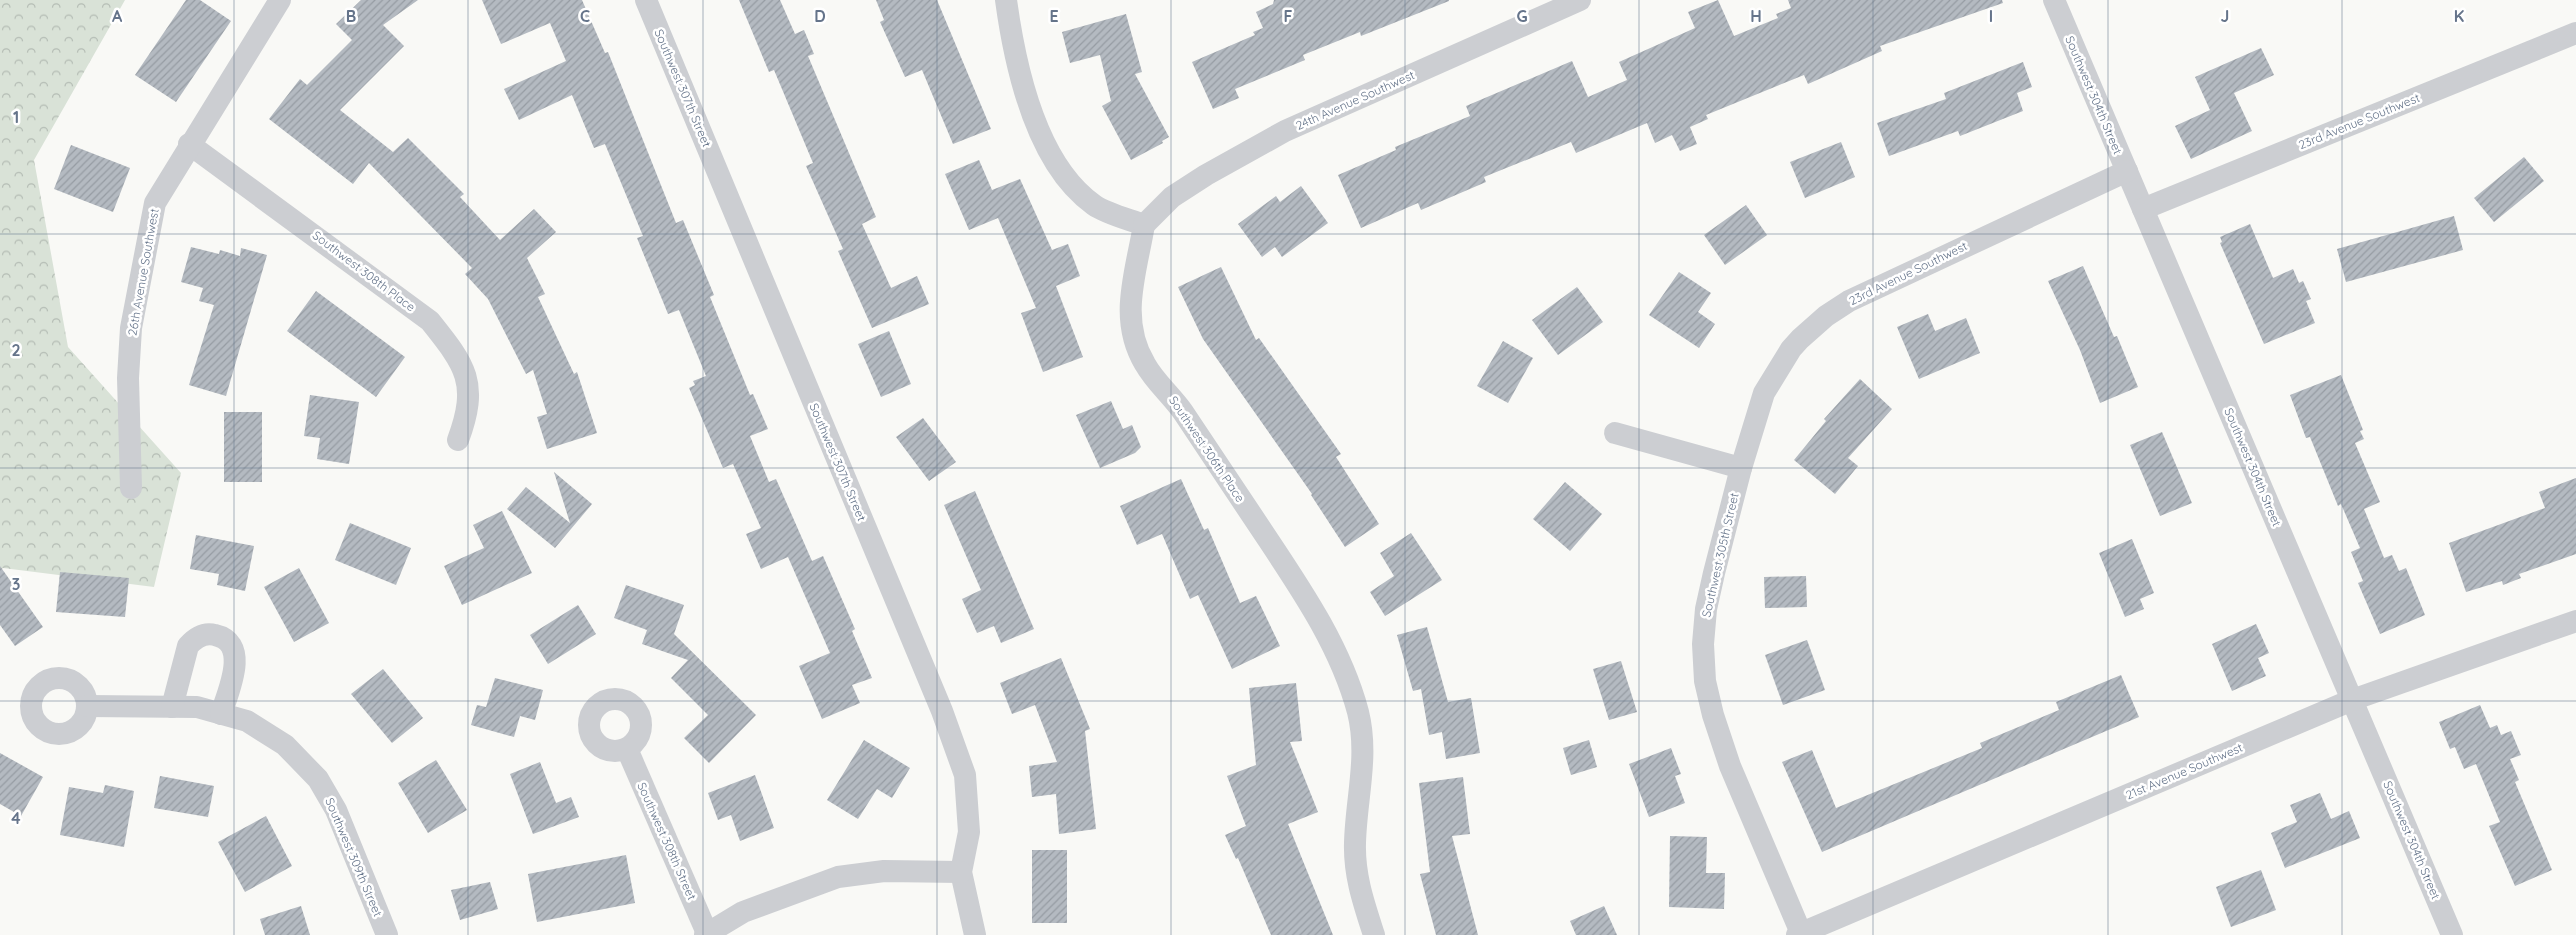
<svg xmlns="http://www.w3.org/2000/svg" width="2576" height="935" font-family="Quicksand,sans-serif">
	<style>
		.forest { fill: url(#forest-crowns) }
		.building { fill: url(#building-hatch) }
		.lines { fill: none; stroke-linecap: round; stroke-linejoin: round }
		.minor { stroke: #ccced2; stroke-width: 22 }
		.grid { fill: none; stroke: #65748a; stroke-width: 1; stroke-opacity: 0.55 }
		.labels { text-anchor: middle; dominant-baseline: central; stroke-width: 5; stroke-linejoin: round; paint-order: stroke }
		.street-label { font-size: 12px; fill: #65748a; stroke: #fff }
		.grid-label { font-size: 16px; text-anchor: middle; font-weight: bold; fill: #65748a; stroke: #fff; stroke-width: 5; stroke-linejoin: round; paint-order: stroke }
	</style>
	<defs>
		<pattern id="forest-crowns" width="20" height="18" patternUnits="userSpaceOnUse" patternTransform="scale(1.25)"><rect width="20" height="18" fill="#d9e2d7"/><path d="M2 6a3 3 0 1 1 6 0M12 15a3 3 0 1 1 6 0" fill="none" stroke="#b4bcb4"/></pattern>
		<pattern id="building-hatch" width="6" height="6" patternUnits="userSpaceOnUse" patternTransform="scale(1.25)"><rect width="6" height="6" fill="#b4bac1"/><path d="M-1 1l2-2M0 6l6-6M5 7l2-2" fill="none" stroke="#969ca3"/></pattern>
	</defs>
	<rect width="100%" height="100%" fill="#f9f9f6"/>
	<polygon class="forest" points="0,0 125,0 34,160 68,347 181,473 154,587 3,568 0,570"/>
	<g class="building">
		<polygon points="186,0 200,0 231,21 176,102 135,75"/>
		<polygon points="361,0 418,0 383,25 404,46 340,110 393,152 408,138 464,194 460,197 500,240 534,209 556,232 527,258 545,294 538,297 574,374 577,372 597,433 547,449 537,417 547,414 533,370 526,374 488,299 465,274 472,268 369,163 353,184 269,119 300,79 307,85 352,40 336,24"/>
		<polygon points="482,0 582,0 605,53 608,52 676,223 683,220 714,295 710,297 750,395 753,394 768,429 750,436 769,482 776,479 812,561 823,556 855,629 852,631 872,678 852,685 860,703 822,719 799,666 830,653 788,557 761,569 746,534 761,528 733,464 723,468 689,388 695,385 693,381 706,376 679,310 668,314 637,238 643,236 605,144 594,148 572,95 519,120 504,89 566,61 550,23 501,44"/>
		<polygon points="739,0 780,0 795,34 804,30 814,54 808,56 876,217 862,224 891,288 917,276 929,304 872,328 838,251 843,249 806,166 813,163 774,70 769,72"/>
		<polygon points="876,0 937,0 991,129 953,144 922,70 905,77 880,22 884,20"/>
		<polygon points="1274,0 1449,0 1449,1 1361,36 1360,32 1303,55 1305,60 1235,89 1239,98 1213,109 1192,62 1255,35 1253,32 1263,28 1256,12 1273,4"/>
		<polygon points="1718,0 1734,36 1778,18 1776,14 1791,8 1788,0 2002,0 2003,3 1880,46 1882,51 1808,84 1804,75 1706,115 1708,119 1690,127 1697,144 1680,151 1672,135 1655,143 1647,123 1576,153 1571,142 1484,177 1486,182 1421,210 1418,203 1361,228 1338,175 1396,150 1395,147 1470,116 1466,106 1572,61 1588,97 1627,80 1619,62 1695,28 1688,12"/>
		<polygon points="1126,14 1142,72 1135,74 1169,137 1162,141 1163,143 1131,160 1102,106 1111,101 1100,55 1070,63 1062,32"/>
		<polygon points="2261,48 2274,75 2234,93 2252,131 2191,159 2175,126 2210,110 2195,77"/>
		<polygon points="2023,62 2032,87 2017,93 2023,111 1960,136 1958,131 1889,156 1877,123 1946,99 1944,93"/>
		<polygon points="1841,142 1855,177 1805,198 1790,162"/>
		<polygon points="71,145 130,168 113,212 54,189"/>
		<polygon points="2524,157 2544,181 2494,222 2474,198"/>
		<polygon points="979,160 992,190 1020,179 1052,250 1068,244 1080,276 1056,286 1083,357 1043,372 1021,313 1036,308 998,218 969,230 945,174"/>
		<polygon points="1301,186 1328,223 1282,257 1275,247 1262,257 1238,224 1276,196 1280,202"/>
		<polygon points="1746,205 1767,235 1725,265 1704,235"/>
		<polygon points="2454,216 2463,250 2346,282 2337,249"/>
		<polygon points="2250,224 2273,278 2293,269 2299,283 2303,281 2311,299 2306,301 2315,323 2264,344 2220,243 2222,242 2220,237"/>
		<polygon points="191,247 219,254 220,250 240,256 241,248 267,255 226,396 189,385 214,305 199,301 203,288 181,282"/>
		<polygon points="2083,266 2114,337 2117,336 2138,387 2100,403 2080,350 2048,281"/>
		<polygon points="1221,267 1256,340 1259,338 1341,454 1336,457 1379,524 1345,547 1311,495 1312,494 1203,339 1178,287"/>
		<polygon points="1679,272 1711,293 1698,312 1715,324 1699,348 1649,315"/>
		<polygon points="1577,287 1603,322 1558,355 1532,320"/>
		<polygon points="316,291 405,357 376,397 287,331"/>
		<polygon points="1928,314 1935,331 1966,318 1980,353 1919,379 1897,327"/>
		<polygon points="889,331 911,384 881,397 858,344"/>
		<polygon points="1503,341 1533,358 1508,403 1477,386"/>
		<polygon points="2341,375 2363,430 2360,431 2364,439 2355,443 2380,502 2364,509 2384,558 2392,555 2399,571 2406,568 2425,615 2380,634 2358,583 2363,581 2351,552 2360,548 2341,504 2338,506 2310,437 2306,438 2290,395"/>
		<polygon points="1860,379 1892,409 1848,458 1858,466 1835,494 1794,460 1826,421 1824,419"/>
		<polygon points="310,395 359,402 349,464 317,459 320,438 304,436"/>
		<polygon points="1111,401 1123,429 1132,425 1141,447 1135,453 1100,468 1076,415"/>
		<rect x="224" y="412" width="38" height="70"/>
		<polygon points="923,418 956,462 929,481 896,437"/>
		<polygon points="2162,432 2192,503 2160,516 2130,445"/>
		<polygon points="554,472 592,504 555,548 507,509 526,487 570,523"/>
		<polygon points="2576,478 2576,554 2519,574 2521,578 2503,585 2502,581 2466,592 2449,543 2545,508 2539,492"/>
		<polygon points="1181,479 1204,530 1208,528 1240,603 1256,596 1280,646 1232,669 1198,595 1190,599 1162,534 1137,545 1120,506"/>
		<polygon points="1565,482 1602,514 1570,551 1533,519"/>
		<polygon points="975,491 1034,629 1001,643 994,626 977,633 962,599 981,590 944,505"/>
		<polygon points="502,511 532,573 462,605 444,566 484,548 473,525"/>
		<polygon points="350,523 411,548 396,585 335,560"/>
		<polygon points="1411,533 1442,580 1385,616 1370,592 1394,576 1380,553"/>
		<polygon points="196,535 254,546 245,591 217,585 219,574 190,569"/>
		<polygon points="2132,539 2154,593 2140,599 2144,609 2125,617 2099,553"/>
		<polygon points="0,566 43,627 15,646 0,625"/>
		<polygon points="299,568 329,623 294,642 264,587"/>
		<polygon points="60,572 129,578 125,617 56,612"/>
		<polygon points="1806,576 1807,607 1765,608 1764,577"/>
		<polygon points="626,585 684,605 674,634 756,715 709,763 684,738 708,715 671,678 688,660 642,644 647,630 614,618"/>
		<polygon points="578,605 596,634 548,664 530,635"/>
		<polygon points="2256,624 2269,653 2258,658 2266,676 2232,691 2212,644"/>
		<polygon points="1427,627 1448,702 1471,698 1480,753 1446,759 1442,732 1429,735 1421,689 1413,691 1397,635"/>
		<polygon points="1807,640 1825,690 1783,705 1765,655"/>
		<polygon points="1061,658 1090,729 1085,731 1096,829 1059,834 1056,794 1032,797 1029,766 1057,762 1035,705 1012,714 1000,683"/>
		<polygon points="1621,661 1637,712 1609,720 1593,669"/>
		<polygon points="383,669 423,718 392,743 351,694"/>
		<polygon points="2121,675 2139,717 1822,852 1782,762 1812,750 1836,808 1982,748 1980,743 2059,710 2056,702"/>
		<polygon points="495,678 543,690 535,720 520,716 514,737 471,725 477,705 486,707"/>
		<polygon points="1296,683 1302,741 1290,742 1318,812 1288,824 1333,935 1271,935 1238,858 1236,859 1225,835 1246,826 1227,776 1256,765 1249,688"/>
		<polygon points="2480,705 2490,728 2497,725 2501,735 2511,731 2521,755 2510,759 2519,780 2515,782 2552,870 2515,886 2489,826 2500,822 2476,764 2464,769 2455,747 2450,749 2439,722"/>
		<polygon points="864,740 910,768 892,798 877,789 858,819 827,800"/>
		<polygon points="1589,740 1597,767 1571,775 1563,748"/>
		<polygon points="1671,748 1681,774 1675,776 1685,803 1649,817 1629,764"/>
		<polygon points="0,753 43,777 21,816 0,804"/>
		<polygon points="436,760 467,810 428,833 398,783"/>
		<polygon points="540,762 556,803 571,797 579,817 533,834 510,774"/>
		<polygon points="755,775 774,828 740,841 731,815 718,820 708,793"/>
		<polygon points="160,776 214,786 208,817 154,808"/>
		<polygon points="1463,777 1470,834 1452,836 1478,935 1436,935 1420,874 1430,872 1419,783"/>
		<polygon points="105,785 134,791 124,847 60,835 69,787 103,793"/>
		<polygon points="2320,793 2331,819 2349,811 2360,838 2285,868 2271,833 2297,822 2290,805"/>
		<polygon points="266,816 292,866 245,892 218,842"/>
		<polygon points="1670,836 1707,837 1706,873 1725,873 1724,909 1669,907"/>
		<rect x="1032" y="850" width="35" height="73"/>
		<polygon points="626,855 635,903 537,922 528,874"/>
		<polygon points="2261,870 2276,910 2231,927 2216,887"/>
		<polygon points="490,882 498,909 460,920 451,890"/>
		<polygon points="301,906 310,935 265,935 260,919"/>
		<polygon points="1604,906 1617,935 1576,935 1570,921"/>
	</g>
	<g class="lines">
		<g class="minor">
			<polyline points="646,0 942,711 965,775 969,832 961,872 975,935"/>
			<path d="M1006,0C1015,66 1036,164 1094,205C1107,214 1128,219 1144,225C1136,273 1118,319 1145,364C1155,382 1171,395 1183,412C1211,454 1239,496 1267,538C1303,592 1341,648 1358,712C1369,756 1356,799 1355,843C1354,876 1364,904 1374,935"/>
			<polyline points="2054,0 2452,935"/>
			<path d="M189,144L430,321C466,366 479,383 458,440"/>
			<polyline points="2143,209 2576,33"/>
			<polyline points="1144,225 1172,197 1206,175 1285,131 1580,0"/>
			<polyline points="1615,433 1741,468"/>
			<polyline points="131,488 128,378 131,328 155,203 280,0"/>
			<circle cx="59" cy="706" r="28"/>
			<circle cx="615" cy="725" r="26"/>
			<polyline points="87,706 197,707 247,721 285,745 318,779 336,810 387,935"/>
			<path d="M172,707L188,646C195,638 204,632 215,635C251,643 228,692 221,714"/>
			<polyline points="627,749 707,933"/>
			<polyline points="1801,933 1730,766 1713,715 1705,681 1703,644 1706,609 1714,573 1741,468 1764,393 1791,349 1800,339 1826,316 1849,301 2127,171"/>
			<polyline points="705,935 743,912 838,877 884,871 961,872"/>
			<polyline points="1797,935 2352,700 2576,621"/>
		</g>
	</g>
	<path class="grid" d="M234,0V935M468,0V935M703,0V935M937,0V935M1171,0V935M1405,0V935M1639,0V935M1873,0V935M2108,0V935M2342,0V935M0,234H2576M0,468H2576M0,701H2576"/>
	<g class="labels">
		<g class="street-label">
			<text transform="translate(683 88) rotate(67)">Southwest 307th Street</text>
			<text transform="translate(2094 95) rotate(67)">Southwest 304th Street</text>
			<text transform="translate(1355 100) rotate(-24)">24th Avenue Southwest</text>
			<text transform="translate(2359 121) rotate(-22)">23rd Avenue Southwest</text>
			<text transform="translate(364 271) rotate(37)">Southwest 308th Place</text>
			<text transform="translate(143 272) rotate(-80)">26th Avenue Southwest</text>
			<text transform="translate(1908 273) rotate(-26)">23rd Avenue Southwest</text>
			<text transform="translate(1207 449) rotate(56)">Southwest 306th Place</text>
			<text transform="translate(838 462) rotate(67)">Southwest 307th Street</text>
			<text transform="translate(2253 467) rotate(67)">Southwest 304th Street</text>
			<text transform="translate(1720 555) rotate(-77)">Southwest 305th Street</text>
			<text transform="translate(2184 771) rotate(-23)">21st Avenue Southwest</text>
			<text transform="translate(2412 840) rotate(67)">Southwest 304th Street</text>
			<text transform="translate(667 841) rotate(66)">Southwest 308th Street</text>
			<text transform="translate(354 857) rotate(67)">Southwest 309th Street</text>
		</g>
	</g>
	<g class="grid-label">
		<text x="117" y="22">A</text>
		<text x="351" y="22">B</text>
		<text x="585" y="22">C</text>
		<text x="820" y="22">D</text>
		<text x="1054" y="22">E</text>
		<text x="1288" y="22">F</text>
		<text x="1522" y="22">G</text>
		<text x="1756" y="22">H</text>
		<text x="1991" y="22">I</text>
		<text x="2225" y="22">J</text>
		<text x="2459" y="22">K</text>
		<text x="16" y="123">1</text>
		<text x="16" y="356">2</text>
		<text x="16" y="590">3</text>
		<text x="16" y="824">4</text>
	</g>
</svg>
